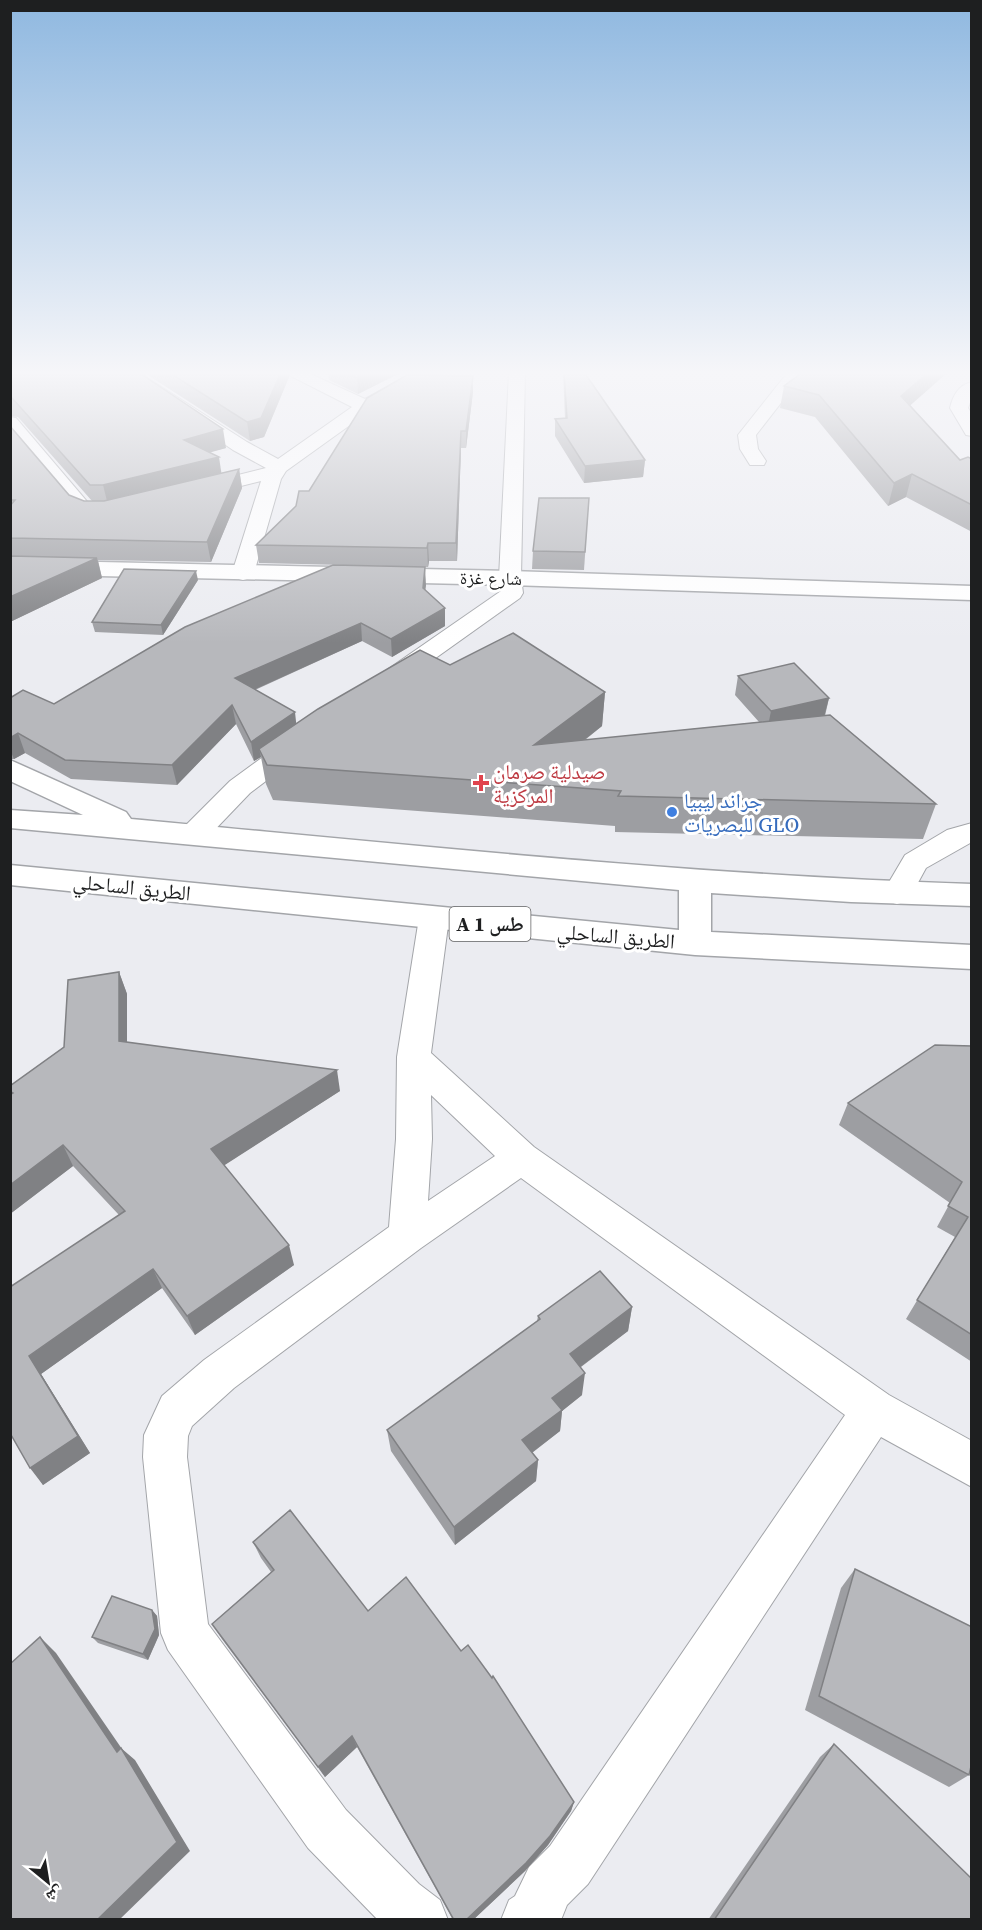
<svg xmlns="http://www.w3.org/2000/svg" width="982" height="1930" font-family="'Source Serif 4','Noto Naskh Arabic',serif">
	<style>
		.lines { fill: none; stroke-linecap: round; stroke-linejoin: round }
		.minor-casing { stroke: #a3a5a9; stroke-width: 2 }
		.tertiary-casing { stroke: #a3a5a9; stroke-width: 3 }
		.trunk-casing { stroke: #a3a5a9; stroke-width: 3 }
		.minor { fill: #fff; fill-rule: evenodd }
		.tertiary { fill: #fff; fill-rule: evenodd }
		.trunk { fill: #fff; fill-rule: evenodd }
		.wall { fill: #9d9ea2 }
		.shaded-wall { fill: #808184 }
		.building { fill: #b7b8bc; stroke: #808184; stroke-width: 1.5 }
		.health-dot { fill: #e0444e; stroke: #fff; stroke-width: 2 }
		.shop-dot { fill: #3f7fe0; stroke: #fff; stroke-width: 2 }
		.labels { text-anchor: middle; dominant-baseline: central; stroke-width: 6; stroke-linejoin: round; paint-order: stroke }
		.far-street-label { font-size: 18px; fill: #1e1f20; stroke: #fff }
		.shield { fill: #fff; stroke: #626263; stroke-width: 1.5 }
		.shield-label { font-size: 20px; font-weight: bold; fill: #1e1f20 }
		.health-label { font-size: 21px; fill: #be3a42; stroke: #fff; text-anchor: start }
		.shop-label { font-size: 21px; fill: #366cbe; stroke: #fff; text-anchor: start }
		.street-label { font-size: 21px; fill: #1e1f20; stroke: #fff }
	</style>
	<rect width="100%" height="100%" fill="#ebecf1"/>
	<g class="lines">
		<defs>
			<g id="minor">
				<polygon points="118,372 138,372 247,442 278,459 352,407 283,372 306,372 365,399 415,372 437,372 371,410 286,471 281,479 254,573 251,578 243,580 235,578 232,573 261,481 201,496 194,494 191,490 194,486 266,468 233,450"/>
				<polygon points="509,372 525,372 521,578 523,593 520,598 402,682 393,684 384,682 381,677 384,672 501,591 499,578"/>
				<polygon points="788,372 805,372 756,435 758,449 766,461 764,465 750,465 740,449 738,435"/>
				<path d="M972,382V397L968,408L972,414V436L966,435L950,408C953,396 958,385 972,382Z"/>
				<polygon points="10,417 16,418 90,505 116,509 119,513 116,517 90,519 76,513 10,434"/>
				<polygon points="298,736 307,738 311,744 307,750 250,793 205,840 195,842 185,840 181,833 185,826 230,781 289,738"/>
				<polygon points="972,823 972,842 926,868 908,901 897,904 886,901 882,894 905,855 947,830"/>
				<path d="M434,907L445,910L449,918L431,1053L534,1147L889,1395L972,1441V1487L881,1437L588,1884L567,1905L561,1920H501L509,1900L515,1896L529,1867L550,1846L845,1415L521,1178L421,1248L234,1388L192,1426L188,1436L187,1457L208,1624L346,1810L419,1884L440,1900L448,1920H378L308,1848L168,1650L161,1633L143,1457L144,1435L162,1396L204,1360L389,1227L396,1139L397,1057L419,918L423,910ZM431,1095L495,1156L428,1201L432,1139Z"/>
			</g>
			<polygon id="tertiary" points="10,560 510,571 972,586 972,600 510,585 10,574"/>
			<path id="trunk" d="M10,760L126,812L131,819C411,845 690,875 972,884V906L851,902L711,893V932L972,945V969L695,955L10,885V865L679,930V890L10,828V810L83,815L10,781Z"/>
		</defs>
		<use href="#minor" class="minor-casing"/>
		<use href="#tertiary" class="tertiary-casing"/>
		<use href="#trunk" class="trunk-casing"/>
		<use href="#minor" class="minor"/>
		<use href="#tertiary" class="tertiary"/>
		<use href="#trunk" class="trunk"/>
	</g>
	<g class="wall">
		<polygon points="10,372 226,448 209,452 221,473 239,469 242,488 211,562 98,560 102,578 10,622 10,426 69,495 84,501 92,501 18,417 10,416"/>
		<polygon points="143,372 288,372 289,377 264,437 250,441"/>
		<polygon points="328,372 402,372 358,394 329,380"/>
		<polygon points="563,372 584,372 645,460 643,477 584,483 555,436 555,419 565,418"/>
		<polygon points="803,372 948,372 910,405 960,460 972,459 972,532 906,497 888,506 815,417 780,408 784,386"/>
		<polygon points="473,392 466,448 461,448 457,561 429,561 428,567 259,563 256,545 296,506"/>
		<polygon points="589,498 584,570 532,569 533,551"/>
		<polygon points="198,580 163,635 95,632 92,622"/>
		<polygon points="426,585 425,590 445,626 392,657 362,641 255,690 296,724 450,665 605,692 602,726 585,740 759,722 735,695 738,676 829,698 825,716 936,804 923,839 615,832 615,826 273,800 266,784 261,757 254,761 236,724 177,785 71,779 25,753 14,759 10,759 10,698 54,704"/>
		<polygon points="119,972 127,994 127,1042 340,1091 224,1165 294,1265 195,1335 162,1288 41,1374 90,1453 43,1485 10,1433 119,1215 73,1166 10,1214 10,1086 64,1047"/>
		<polygon points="972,1046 972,1362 906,1319 955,1237 937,1227 950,1203 839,1125 848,1103"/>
		<polygon points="632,1307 628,1331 581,1367 582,1395 562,1411 560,1431 532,1453 538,1460 536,1481 455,1545 391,1451 387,1430 537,1321 538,1316"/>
		<polygon points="253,1542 368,1611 574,1802 571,1811 548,1845 525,1871 473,1920 453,1920 357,1747 325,1777 222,1639 212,1624 271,1572 261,1558"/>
		<polygon points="855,1569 969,1775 949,1787 805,1710 841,1588"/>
		<polygon points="152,1610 157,1616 159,1635 148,1660 98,1643 92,1637"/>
		<polygon points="834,1744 972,1920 708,1920 820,1757"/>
	</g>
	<g class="shaded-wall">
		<polygon points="281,372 288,372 289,377 264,437 250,441 247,422"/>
		<polygon points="369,372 402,372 358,394 357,378"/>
		<polygon points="929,372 948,372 896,418 901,396"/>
		<polygon points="473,376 473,392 466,448 466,431"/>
		<polygon points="223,429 226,448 187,459 184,440"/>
		<polygon points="461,431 461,448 457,561 456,543"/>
		<polygon points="219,457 222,477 108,505 103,485"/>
		<polygon points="645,460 643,477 584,483 585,466"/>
		<polygon points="239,469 242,488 211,562 207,542"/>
		<polygon points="912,474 906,497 888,506 894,483"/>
		<polygon points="428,543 429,561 428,567 427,548"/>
		<polygon points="97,558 102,578 10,622 10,597"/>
		<polygon points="425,567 426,585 423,606 423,588"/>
		<polygon points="196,571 198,580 163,635 161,625"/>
		<polygon points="445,608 445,626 392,657 391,639"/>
		<polygon points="361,623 362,641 238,697 235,678"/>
		<polygon points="605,692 602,726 533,780 534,745"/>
		<polygon points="829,698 824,717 767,731 771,711"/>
		<polygon points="232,705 236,724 177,785 172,765"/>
		<polygon points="295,712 297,731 259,749 261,757 254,761 251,742"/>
		<polygon points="18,733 25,753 14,759 10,750 10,738"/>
		<polygon points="119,972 127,994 127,1063 119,1041"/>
		<polygon points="337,1070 340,1091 217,1170 211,1149"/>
		<polygon points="63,1145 73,1166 10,1214 10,1185"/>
		<polygon points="289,1245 294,1265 195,1335 187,1316"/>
		<polygon points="153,1269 162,1288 41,1374 90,1453 43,1485 30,1468 29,1356"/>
		<polygon points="632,1307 628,1331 567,1377 570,1354"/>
		<polygon points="585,1373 582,1395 562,1411 560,1431 521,1461 522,1440 552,1398"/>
		<polygon points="538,1460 536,1481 455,1545 454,1527"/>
		<polygon points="152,1610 157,1616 159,1635 148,1660 143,1654"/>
		<polygon points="40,1637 56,1653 122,1749 121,1748 135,1760 190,1851 119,1920 97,1920 117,1752"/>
		<polygon points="352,1736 357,1747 325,1777 318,1767"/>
		<polygon points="574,1802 571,1811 548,1845 525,1871 473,1920 466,1920"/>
	</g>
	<g class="building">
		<polygon points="10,372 138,372 223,429 184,440 219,457 103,485 90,485 12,398 10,398"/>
		<polygon points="168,372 281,372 261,418 247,422"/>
		<polygon points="345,372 369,372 357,378"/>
		<polygon points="564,372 584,372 645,460 585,466 555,419 567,418"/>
		<polygon points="803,372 929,372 901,396 960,460 968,457 972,459 972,505 912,474 894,483 819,395 784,386"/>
		<polygon points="407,375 473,376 466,431 461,431 456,543 428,543 427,548 256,545 296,506 299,491 309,491 367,398"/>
		<polygon points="10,426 69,495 84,501 104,501 239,469 207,542 10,538 10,506 15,500 10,500"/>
		<polygon points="539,498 589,498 585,552 533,551"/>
		<polygon points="10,556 97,558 10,597"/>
		<polygon points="333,565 425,567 423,588 445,608 391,639 361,623 235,678 295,712 251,742 232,705 172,765 65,760 18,733 10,738 10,698 23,690 54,704 185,627"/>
		<polygon points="124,569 196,571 161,625 92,622"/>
		<polygon points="513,633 605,692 534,745 830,715 936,804 618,796 621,791 267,765 259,749 318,709 420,650 450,665"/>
		<polygon points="794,663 829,698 771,711 738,676"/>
		<polygon points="119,972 119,1041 337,1070 211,1149 289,1245 187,1316 153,1269 29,1356 78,1436 30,1468 10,1433 10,1287 125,1211 63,1145 10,1185 10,1095 13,1093 10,1091 10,1086 64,1047 68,980"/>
		<polygon points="935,1045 972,1046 972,1335 917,1300 968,1217 948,1206 962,1182 848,1103"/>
		<polygon points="600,1271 632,1307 570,1354 585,1373 552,1398 562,1410 522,1440 538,1460 454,1527 387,1430 540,1319 538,1316"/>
		<polygon points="290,1510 368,1611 406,1577 461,1651 468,1645 492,1678 493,1676 574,1802 550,1836 526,1863 466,1920 454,1920 352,1736 318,1767 212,1624 274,1570 253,1542"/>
		<polygon points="855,1569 972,1627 972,1762 969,1775 819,1696"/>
		<polygon points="112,1596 152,1610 155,1629 143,1654 92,1637"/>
		<polygon points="40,1637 117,1752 121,1748 177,1842 97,1920 10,1920 10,1664"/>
		<polygon points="834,1744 972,1879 972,1920 714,1920"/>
	</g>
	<linearGradient id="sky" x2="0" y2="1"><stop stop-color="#8fb8e0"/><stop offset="0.58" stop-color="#f6f6f9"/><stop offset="1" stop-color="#f6f6f9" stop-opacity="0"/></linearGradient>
	<rect width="982" height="643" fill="url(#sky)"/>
	<path class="health-dot" d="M478 774h6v6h6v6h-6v6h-6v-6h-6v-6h6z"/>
	<circle class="shop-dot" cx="672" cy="812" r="6"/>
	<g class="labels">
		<g class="far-street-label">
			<text transform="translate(491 578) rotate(1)">شارع غزة</text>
		</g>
		<rect class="shield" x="449.5" y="907" width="81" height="34" rx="4.5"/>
		<g class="shield-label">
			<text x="490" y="924">A 1 طس</text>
		</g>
		<g class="health-label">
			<text x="493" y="771">صيدلية صرمان<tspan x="493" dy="24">المركزية</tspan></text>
		</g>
		<g class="shop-label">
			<text x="684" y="800">جراند ليبيا<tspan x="684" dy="24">للبصريات GLO</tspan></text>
		</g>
		<g class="street-label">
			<text transform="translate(132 887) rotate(6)">الطريق الساحلي</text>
			<text transform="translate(616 936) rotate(5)">الطريق الساحلي</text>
		</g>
	</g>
	<rect width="982" height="1930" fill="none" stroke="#1e1f20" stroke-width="24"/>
	<g transform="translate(48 1882) rotate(150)" stroke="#ffffff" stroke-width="4.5" paint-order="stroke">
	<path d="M0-4.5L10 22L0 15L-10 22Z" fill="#1e1f20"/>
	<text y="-9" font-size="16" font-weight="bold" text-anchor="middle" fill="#1e1f20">ش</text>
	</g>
</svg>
